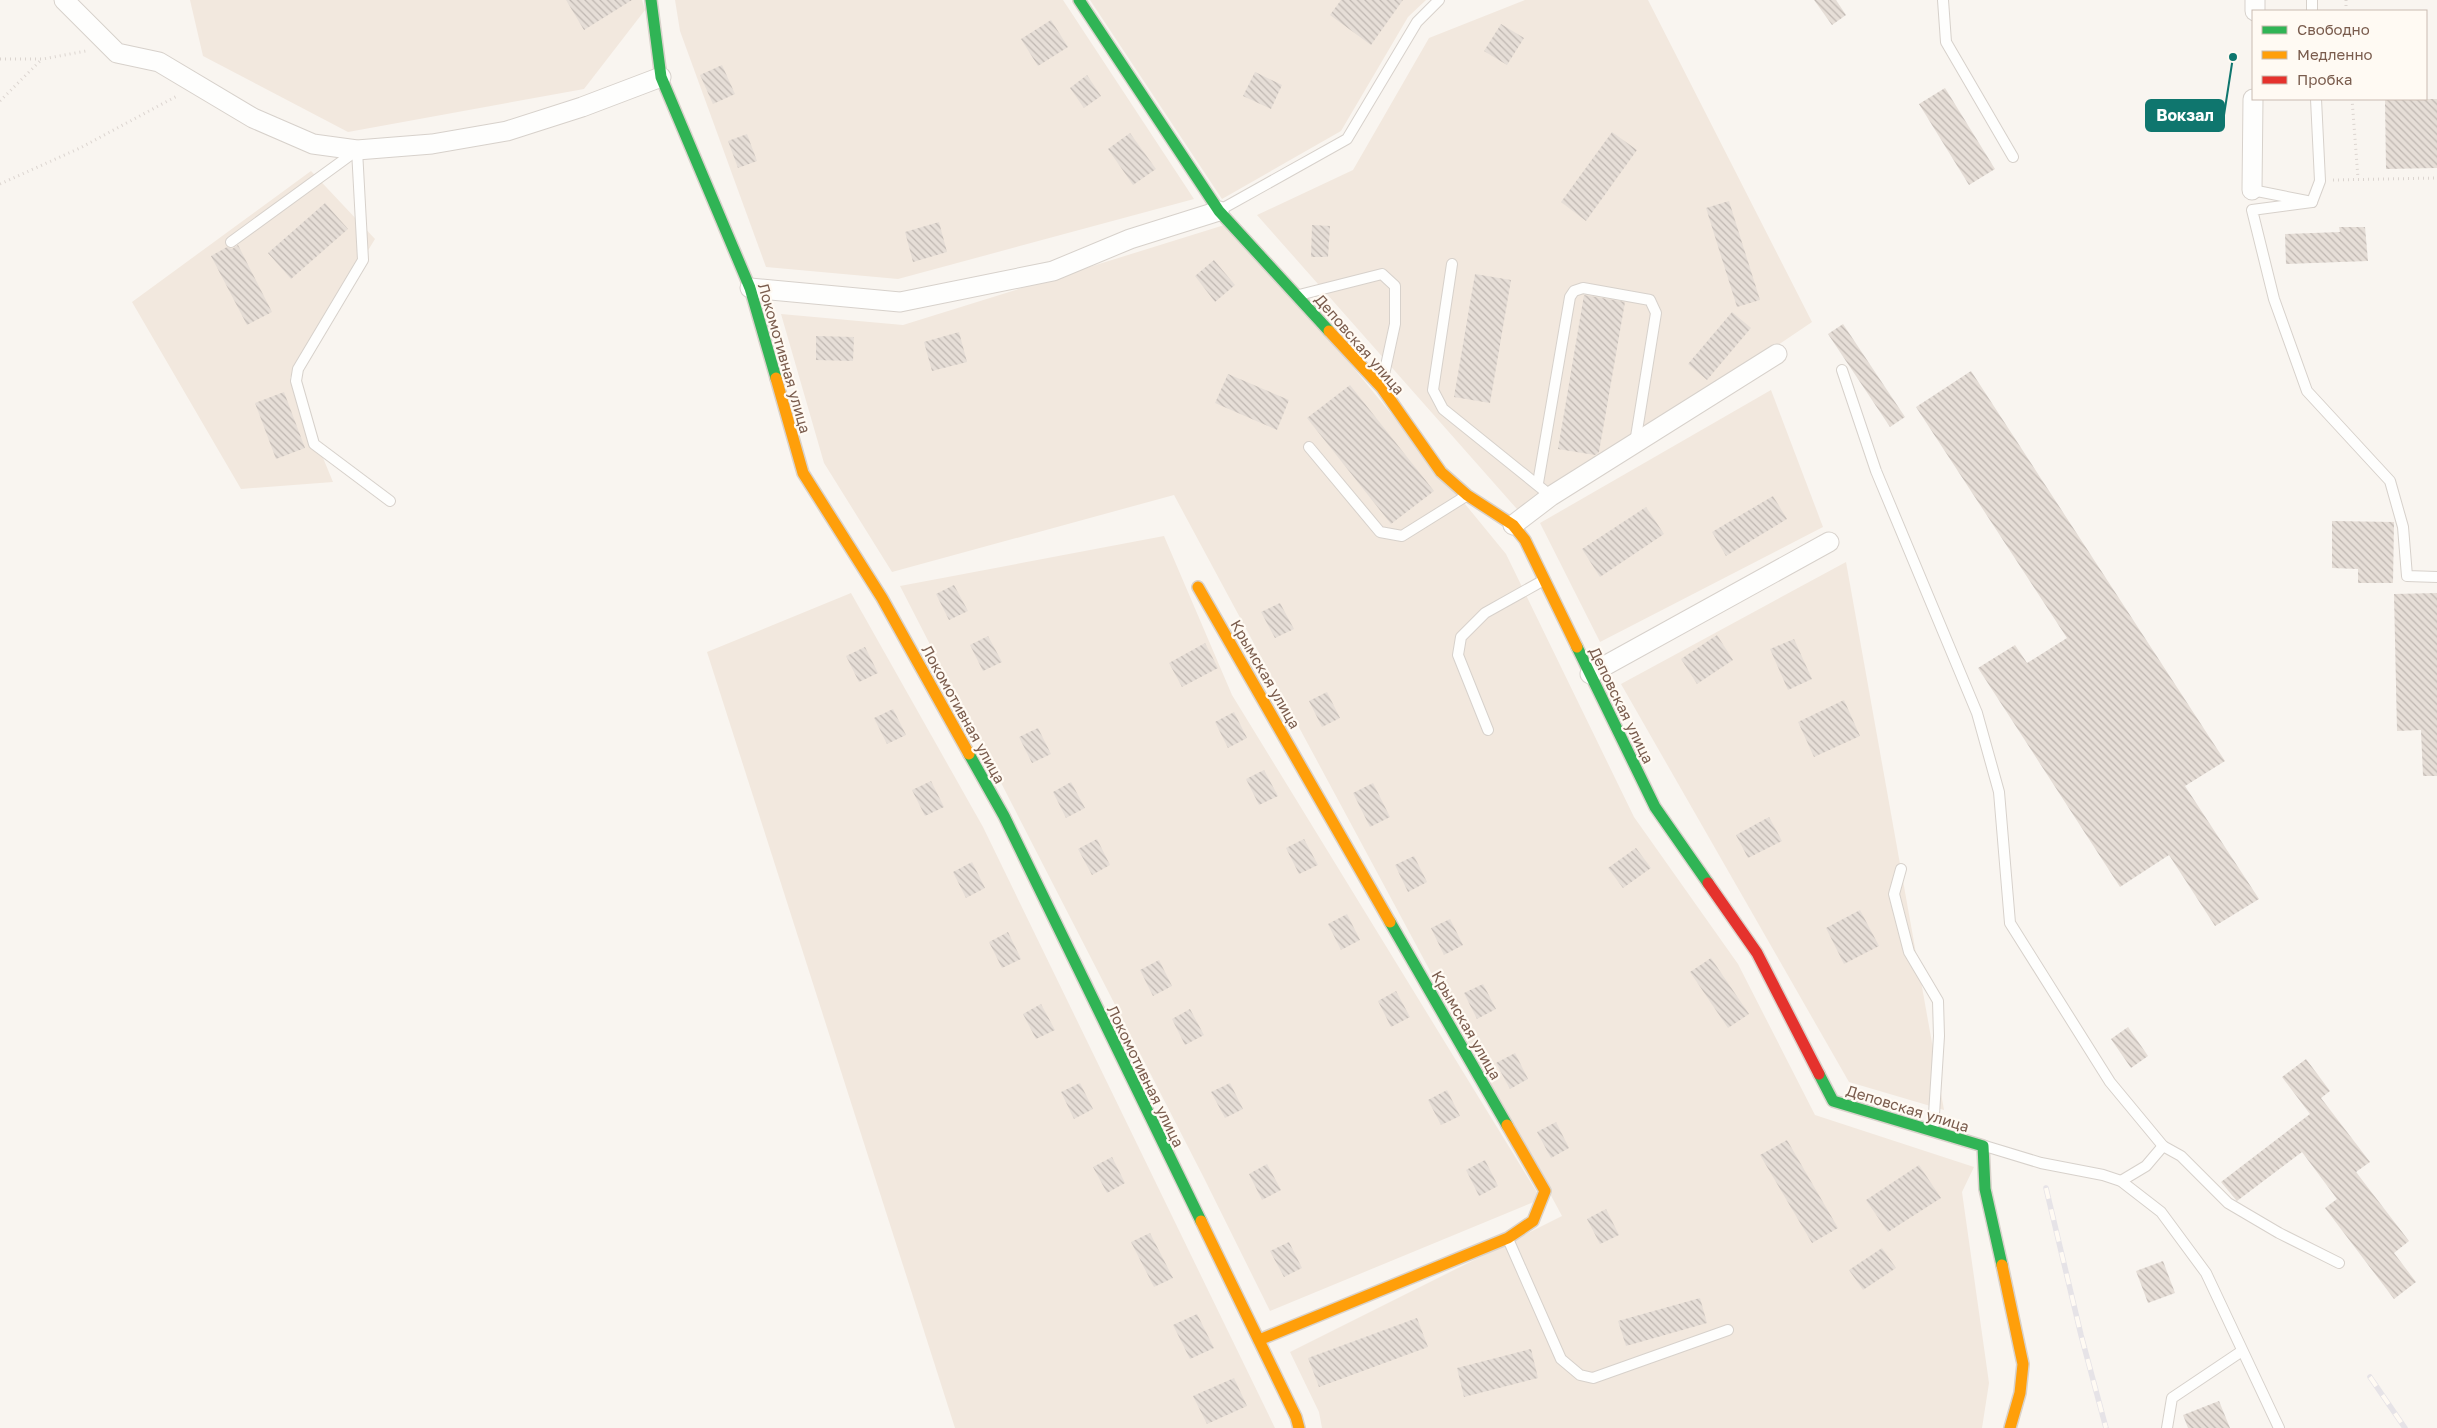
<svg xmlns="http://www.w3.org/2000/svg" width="2437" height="1428" font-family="'Golos Text',sans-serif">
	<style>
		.residential { fill: #f2e8de }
		.building { fill: url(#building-back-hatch) }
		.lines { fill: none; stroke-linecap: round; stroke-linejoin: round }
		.lane-casing { stroke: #d7d1cb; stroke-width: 12 }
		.street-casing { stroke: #d7d1cb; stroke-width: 21 }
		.fast-casing { stroke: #d9d2cb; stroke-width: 14 }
		.slow-casing { stroke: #d9d2cb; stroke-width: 14 }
		.jam-casing { stroke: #d9d2cb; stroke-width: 14 }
		.path { stroke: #dcd5d0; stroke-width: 3; stroke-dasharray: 1 4; stroke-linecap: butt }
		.lane { stroke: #fefefd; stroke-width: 10 }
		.street { stroke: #fefefd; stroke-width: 19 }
		.fast { stroke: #30b455; stroke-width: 11 }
		.slow { stroke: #ff9f0a; stroke-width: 11 }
		.jam { stroke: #e5322d; stroke-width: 11 }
		.rail-casing { stroke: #e6e3e7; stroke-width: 5.5 }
		.rail { stroke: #fffaf3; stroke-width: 4; stroke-dasharray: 11; stroke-linecap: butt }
		.labels { text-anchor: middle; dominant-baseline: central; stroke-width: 4.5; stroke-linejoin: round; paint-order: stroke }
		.street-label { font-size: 15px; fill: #7a5c4d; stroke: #fffaf3 }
		.leader { fill: none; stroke: #0f766e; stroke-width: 2 }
		.callout-dot { fill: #0f766e; stroke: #fffaf3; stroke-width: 2 }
		.callout { fill: #0f766e; stroke: #0f766e; stroke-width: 2 }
		.callout-label { font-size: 16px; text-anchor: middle; font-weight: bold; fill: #fff }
	</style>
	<defs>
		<pattern id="building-back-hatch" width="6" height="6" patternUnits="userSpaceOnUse" patternTransform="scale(1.25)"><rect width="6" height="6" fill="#e6ded7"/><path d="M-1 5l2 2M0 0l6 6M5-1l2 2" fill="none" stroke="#bfb7b1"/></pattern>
	</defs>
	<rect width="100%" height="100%" fill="#f9f5f0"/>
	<g class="residential">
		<polygon points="190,0 642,0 645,10 584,89 348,132 203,56"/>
		<polygon points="675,0 1063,0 1194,199 898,279 766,267 680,31"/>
		<polygon points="1090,0 1426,0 1408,17 1341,131 1222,199"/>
		<polygon points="1525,0 1648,0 1812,322 1524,517 1257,215 1353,170 1429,38"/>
		<polygon points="311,171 375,239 290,378 333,482 241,489 132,302"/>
		<polygon points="1234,222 1506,554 1634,817 1738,964 1815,1115 1974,1167 1962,1192 1989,1383 1982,1428 1322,1428 1319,1412 1290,1352 1562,1216 1174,495 892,572 824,463 781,314 903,325"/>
		<polygon points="1771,390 1823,527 1600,642 1540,523"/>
		<polygon points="1164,536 1232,695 1541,1199 1270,1311 1204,1178 900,586"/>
		<polygon points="1846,562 1944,1110 1849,1082 1621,684"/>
		<polygon points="851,593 983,827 1275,1428 955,1428 707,652"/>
	</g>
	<g class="building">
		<polygon points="566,0 632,0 584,30"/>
		<polygon points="1341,0 1403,0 1371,45 1330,15"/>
		<polygon points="1814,0 1836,0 1846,15 1832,25"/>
		<polygon points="1051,20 1068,47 1038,66 1021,39"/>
		<polygon points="1501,24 1524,38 1507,65 1484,51"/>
		<polygon points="722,65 735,94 713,104 700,75"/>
		<polygon points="1255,72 1282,85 1271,109 1243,96"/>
		<polygon points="1087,75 1101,96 1084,108 1070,88"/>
		<polygon points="1945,88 1995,169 1969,185 1919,104"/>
		<polygon points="2385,99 2437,99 2437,168 2386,169"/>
		<polygon points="1612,132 1637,150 1586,221 1561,202"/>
		<polygon points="1130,133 1156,169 1133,185 1108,149"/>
		<polygon points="747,134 757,161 738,168 728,141"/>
		<polygon points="1729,201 1760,300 1737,307 1706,208"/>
		<polygon points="325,203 348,229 291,279 268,253"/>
		<polygon points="939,222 947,252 913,262 905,232"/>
		<polygon points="1312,225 1330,226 1328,257 1311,257"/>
		<polygon points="2339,227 2365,227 2368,261 2286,264 2285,234 2340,232"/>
		<polygon points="238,245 272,312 247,325 211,256 227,247 232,249"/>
		<polygon points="1214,260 1235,285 1215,302 1195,276"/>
		<polygon points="1475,274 1511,280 1490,403 1454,397"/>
		<polygon points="1584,295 1625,302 1599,452 1595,455 1558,449"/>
		<polygon points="1732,312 1751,328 1707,380 1688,364"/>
		<polygon points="1843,324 1905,417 1890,427 1828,334"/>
		<polygon points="959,332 967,362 932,371 924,342"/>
		<polygon points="816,336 854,337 853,361 816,360"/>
		<polygon points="1971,371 2225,761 2185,786 2259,899 2215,926 2169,855 2120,887 1978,668 2015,645 2027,663 2067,638 1916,407"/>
		<polygon points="1228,374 1289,400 1277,430 1215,403"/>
		<polygon points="1350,385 1434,491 1391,524 1307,418"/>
		<polygon points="284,392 305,448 276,459 255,403"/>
		<polygon points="1773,496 1787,519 1726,556 1712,532"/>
		<polygon points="1646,507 1664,534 1600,577 1582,549"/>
		<polygon points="2332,521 2394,522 2393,583 2358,583 2358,569 2332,568"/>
		<polygon points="954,585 968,611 949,620 936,594"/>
		<polygon points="2437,593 2437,776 2423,776 2421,730 2397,731 2394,594"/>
		<polygon points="1280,603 1294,629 1275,638 1261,612"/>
		<polygon points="1717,635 1733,660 1697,684 1681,659"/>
		<polygon points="988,636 1002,662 983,671 970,645"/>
		<polygon points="1794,639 1812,679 1788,690 1770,649"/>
		<polygon points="1205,643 1218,668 1182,687 1169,663"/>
		<polygon points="865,647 878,673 859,682 846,656"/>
		<polygon points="1327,692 1340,718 1322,727 1309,701"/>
		<polygon points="1844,700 1860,736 1814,757 1798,722"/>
		<polygon points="893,709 906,735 887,744 874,718"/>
		<polygon points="1234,712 1247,738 1228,748 1215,722"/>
		<polygon points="1038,728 1051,754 1032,763 1019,737"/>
		<polygon points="1264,770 1278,796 1259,805 1246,779"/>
		<polygon points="931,781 944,807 925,816 912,790"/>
		<polygon points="1071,782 1085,808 1066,818 1053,792"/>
		<polygon points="1373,783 1390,817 1370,827 1353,793"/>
		<polygon points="1769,817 1782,841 1748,858 1736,835"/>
		<polygon points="1097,839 1110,865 1092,875 1078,849"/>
		<polygon points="1304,839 1318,865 1299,874 1286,848"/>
		<polygon points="1636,848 1651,868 1623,888 1608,868"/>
		<polygon points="1414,856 1427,882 1408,892 1395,865"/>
		<polygon points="972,862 985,888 966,898 953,872"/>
		<polygon points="1860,910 1879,946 1844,964 1826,928"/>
		<polygon points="1347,914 1360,940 1341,950 1328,924"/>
		<polygon points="1450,919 1463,945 1444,955 1431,928"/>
		<polygon points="1008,932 1021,959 1002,968 989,942"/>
		<polygon points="1711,958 1749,1014 1728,1028 1690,972"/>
		<polygon points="1159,960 1172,986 1153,996 1140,970"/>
		<polygon points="1483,984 1496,1009 1477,1019 1464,993"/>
		<polygon points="1396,991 1410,1017 1391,1027 1378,1001"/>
		<polygon points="1041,1004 1055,1030 1036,1039 1023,1014"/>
		<polygon points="1190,1009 1204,1035 1185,1045 1172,1019"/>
		<polygon points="2128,1027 2148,1056 2131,1068 2111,1039"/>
		<polygon points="1515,1053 1528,1079 1510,1089 1496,1063"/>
		<polygon points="2306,1059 2330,1091 2321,1098 2370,1162 2356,1172 2409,1241 2394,1253 2416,1282 2394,1299 2325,1208 2337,1199 2302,1152 2237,1201 2221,1182 2310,1114 2282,1077"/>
		<polygon points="1080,1083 1093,1109 1074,1119 1061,1092"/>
		<polygon points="1230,1083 1243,1109 1225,1118 1211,1092"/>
		<polygon points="1447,1090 1460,1116 1441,1125 1428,1100"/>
		<polygon points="1556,1122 1569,1148 1551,1158 1537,1132"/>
		<polygon points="1787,1140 1838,1228 1812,1243 1760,1155"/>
		<polygon points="1112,1157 1125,1183 1107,1193 1093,1167"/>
		<polygon points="1485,1160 1498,1186 1479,1196 1466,1170"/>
		<polygon points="1267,1164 1281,1190 1262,1200 1249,1174"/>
		<polygon points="1919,1165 1941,1198 1888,1232 1866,1200"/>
		<polygon points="1606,1209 1619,1235 1600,1244 1587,1219"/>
		<polygon points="1150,1233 1173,1278 1154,1287 1131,1242"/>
		<polygon points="1289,1242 1302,1268 1284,1277 1270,1251"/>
		<polygon points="1882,1248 1896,1268 1863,1290 1849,1270"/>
		<polygon points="2163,1261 2175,1293 2148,1303 2136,1271"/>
		<polygon points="1700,1298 1707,1323 1626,1346 1618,1321"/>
		<polygon points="1197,1314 1214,1348 1190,1359 1173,1325"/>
		<polygon points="1417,1318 1428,1347 1319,1387 1308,1358"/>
		<polygon points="1531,1349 1538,1378 1464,1397 1457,1368"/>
		<polygon points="1234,1378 1247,1406 1207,1424 1193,1396"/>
		<polygon points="2219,1401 2230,1428 2188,1428 2183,1415"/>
	</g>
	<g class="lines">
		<defs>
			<g id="lane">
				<polyline points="1943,0 1946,42 2013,157"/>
				<polyline points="2312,0 2312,11"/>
				<polyline points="357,150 363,260 298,369 296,381 314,444 390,501"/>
				<polyline points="2252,190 2312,202 2320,181 2316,99"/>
				<polyline points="2312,202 2252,210 2274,299 2307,391 2390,481 2403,527 2407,576 2437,577"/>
				<polyline points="1220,210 1347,139 1417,22 1439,0"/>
				<polyline points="231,242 356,151"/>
				<polyline points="1452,264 1433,390 1443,409 1551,496"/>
				<polyline points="1299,295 1382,274 1395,286 1395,324 1382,384"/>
				<polyline points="1842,370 1876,471 1977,713 1999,792 2010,923 2110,1082 2163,1146"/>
				<polyline points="1309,447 1380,532 1402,536 1466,496"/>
				<polyline points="1538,483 1570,297 1574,291 1583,288 1650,300 1656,313 1635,443"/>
				<polyline points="1488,730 1458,655 1461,637 1485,613 1544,580"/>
				<polyline points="1901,869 1894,894 1909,952 1938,1001 1939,1036 1933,1130"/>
				<polyline points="1985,1146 2041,1163 2103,1175 2121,1181 2161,1212 2206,1273 2279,1428"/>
				<polyline points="2121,1181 2146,1166 2163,1146 2181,1156 2228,1203 2279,1233 2339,1263"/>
				<polyline points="1508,1239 1561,1359 1580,1375 1593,1378 1728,1330"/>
				<polyline points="2167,1428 2172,1398 2242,1351"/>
			</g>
			<g id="street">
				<polyline points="64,0 117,53 159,62 253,118 313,144 357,150 432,144 507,131 582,107 661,77"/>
				<polyline points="2255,11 2255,0"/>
				<polyline points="2252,190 2253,99"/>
				<polyline points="750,288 900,302 1053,271 1130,239 1219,211"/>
				<polyline points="1513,525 1551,496 1777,354"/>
				<polyline points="1590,674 1829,542"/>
			</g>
			<g id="fast">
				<polyline points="651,0 661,77 750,288 776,378"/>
				<polyline points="1079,0 1219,211 1329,331"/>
				<polyline points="1577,647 1655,807 1708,883"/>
				<polyline points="969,754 1004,816 1201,1221"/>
				<polyline points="1390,922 1507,1125"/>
				<polyline points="1819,1074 1833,1101 1983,1146 1985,1189 2002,1265"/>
			</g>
			<g id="slow">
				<polyline points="1329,331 1382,388 1441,472 1467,495 1513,525 1525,540 1577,647"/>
				<polyline points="776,378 803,473 882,598 969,754"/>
				<polyline points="1198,587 1390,922"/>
				<polyline points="1201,1221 1296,1417 1299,1428"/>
				<polyline points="2002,1265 2023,1364 2020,1393 2010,1428"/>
				<polyline points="1259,1340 1508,1238 1533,1221 1545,1191 1507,1125"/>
			</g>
			<polyline id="jam" points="1708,883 1757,953 1819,1074"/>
		</defs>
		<use href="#lane" class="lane-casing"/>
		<use href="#street" class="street-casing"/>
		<use href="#fast" class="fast-casing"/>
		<use href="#slow" class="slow-casing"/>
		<use href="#jam" class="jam-casing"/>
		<g class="path">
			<polyline points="2346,0 2346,11"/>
			<polyline points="0,59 43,59 86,51"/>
			<polyline points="2352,99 2358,178"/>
			<polyline points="0,101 42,59"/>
			<polyline points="2333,180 2437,178"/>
			<polyline points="0,184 80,148 177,96"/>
		</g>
		<use href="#lane" class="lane"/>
		<use href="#street" class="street"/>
		<use href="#fast" class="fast"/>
		<use href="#slow" class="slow"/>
		<use href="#jam" class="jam"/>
		<defs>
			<g id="rail">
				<polyline points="2046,1188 2081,1335 2106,1428"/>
				<polyline points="2370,1377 2405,1428"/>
			</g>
		</defs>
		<use href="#rail" class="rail-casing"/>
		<use href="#rail" class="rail"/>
	</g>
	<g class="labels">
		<g class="street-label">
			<text transform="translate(1360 344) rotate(49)">Деповская улица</text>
			<text transform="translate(785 358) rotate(74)">Локомотивная улица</text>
			<text transform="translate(1266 674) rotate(60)">Крымская улица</text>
			<text transform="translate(1622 705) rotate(64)">Деповская улица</text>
			<text transform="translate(964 714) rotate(61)">Локомотивная улица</text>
			<text transform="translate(1467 1025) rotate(60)">Крымская улица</text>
			<text transform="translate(1146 1076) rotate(64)">Локомотивная улица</text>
			<text transform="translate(1908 1108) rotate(17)">Деповская улица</text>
		</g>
	</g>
	<path class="leader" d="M2233 57L2224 115"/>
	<circle class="callout-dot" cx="2233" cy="57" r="5"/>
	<rect class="callout" x="2146" y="100" width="78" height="31" rx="5"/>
	<g class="callout-label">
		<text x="2185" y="121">Вокзал</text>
	</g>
	<rect x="2252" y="10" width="175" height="90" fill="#fffaf3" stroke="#cabbb1"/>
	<rect x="2262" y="26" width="25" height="8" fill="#30b455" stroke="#cabbb1"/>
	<text x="2297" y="35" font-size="15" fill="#7a5c4d">Свободно</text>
	<rect x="2262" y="51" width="25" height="8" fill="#ff9f0a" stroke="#cabbb1"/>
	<text x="2297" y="60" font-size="15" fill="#7a5c4d">Медленно</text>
	<rect x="2262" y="76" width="25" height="8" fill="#e5322d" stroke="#cabbb1"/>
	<text x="2297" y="85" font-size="15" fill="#7a5c4d">Пробка</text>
</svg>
